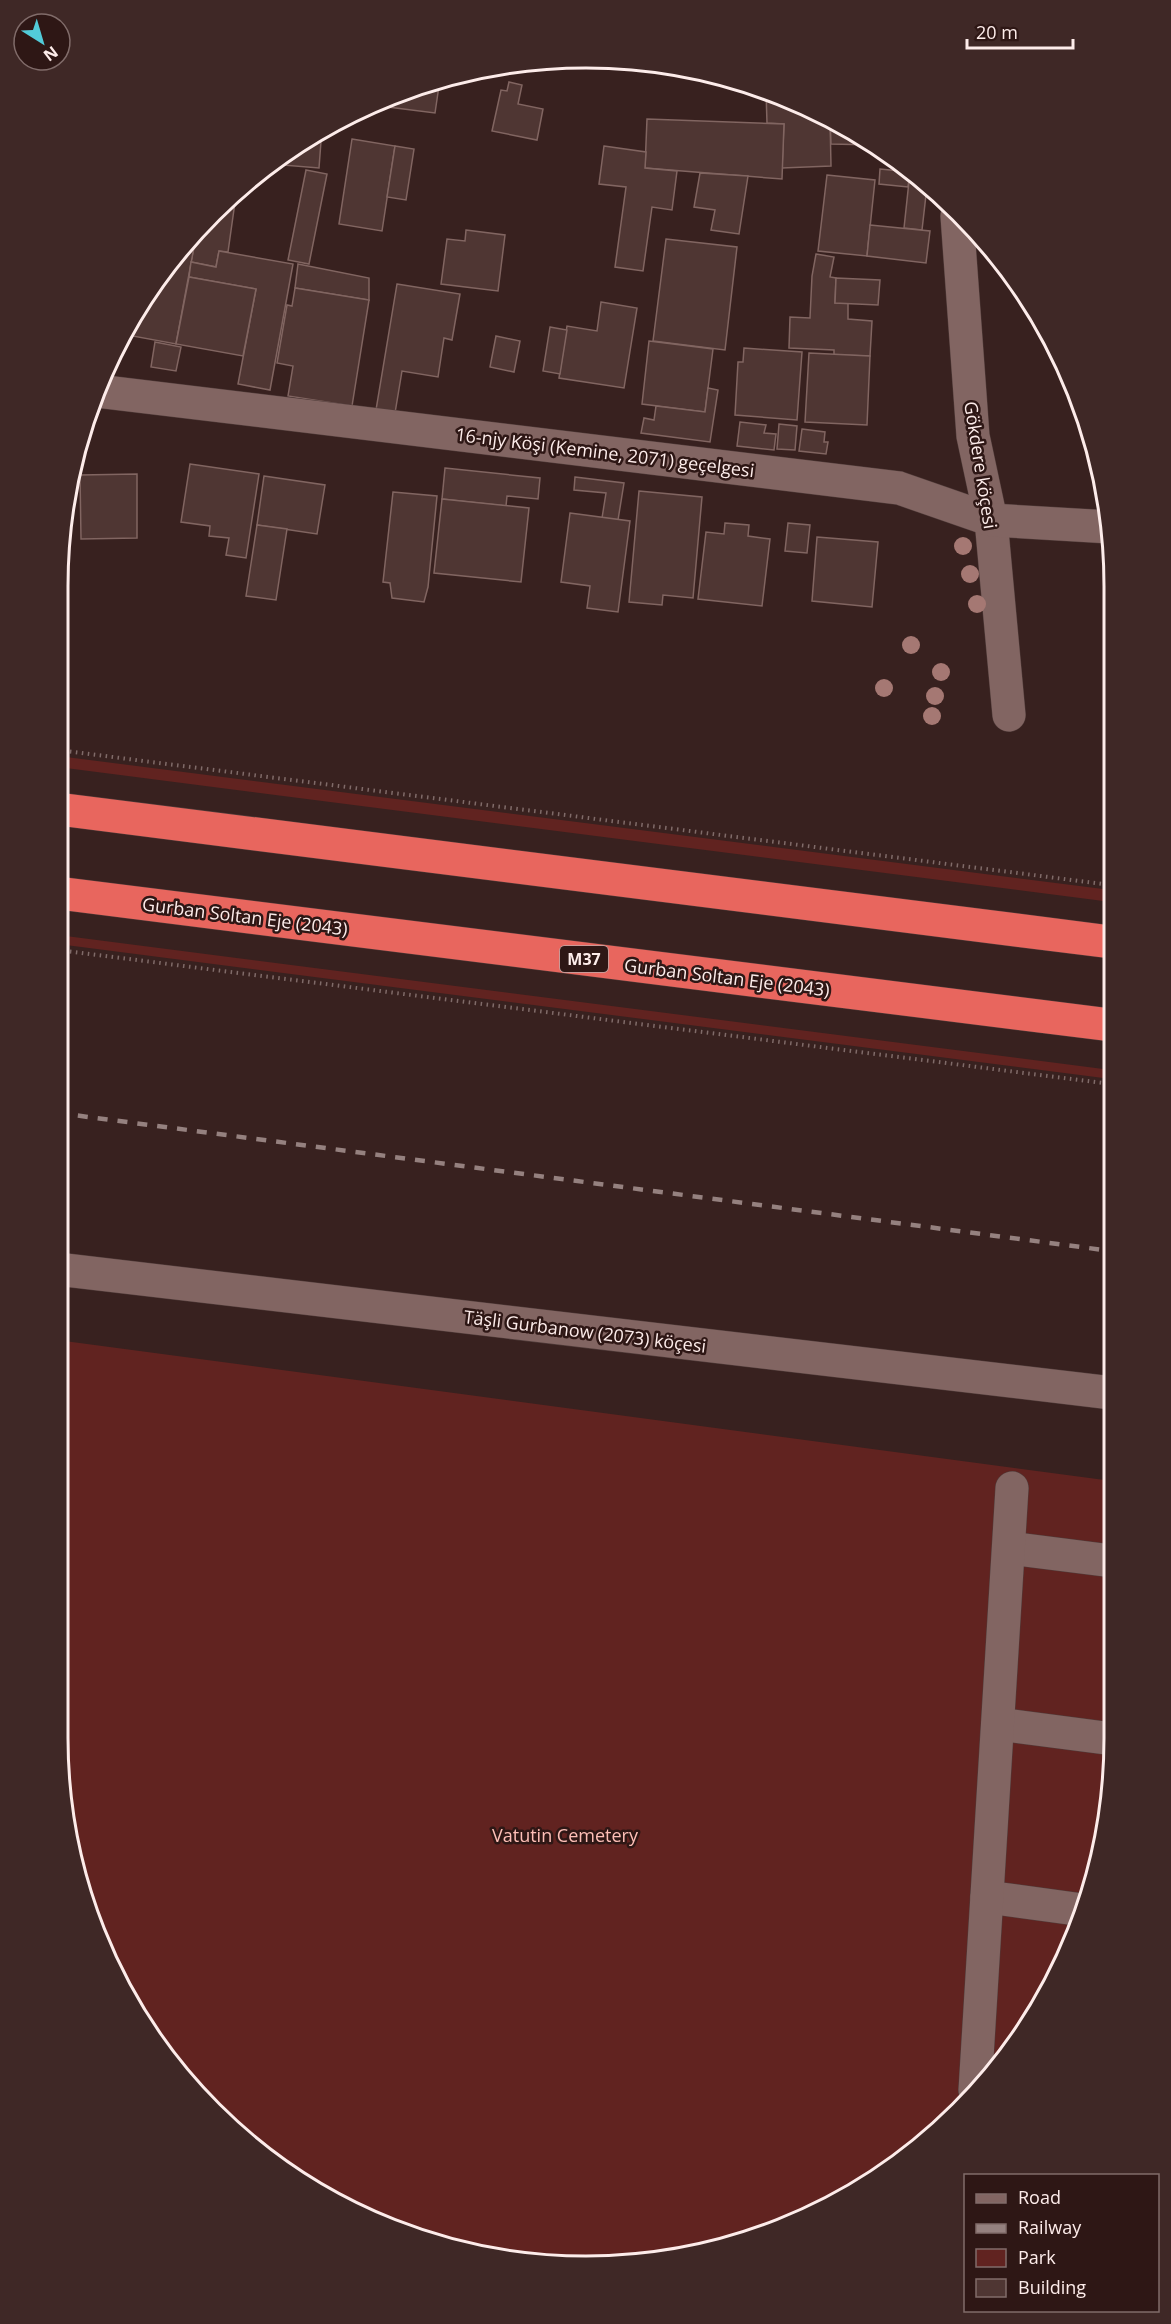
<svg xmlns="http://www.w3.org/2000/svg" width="1171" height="2324" font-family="'Open Sans',sans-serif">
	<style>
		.green { fill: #612320 }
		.building { fill: #4f3633; stroke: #816561; stroke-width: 1.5 }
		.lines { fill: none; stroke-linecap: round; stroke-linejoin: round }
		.minor-casing { stroke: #503c3a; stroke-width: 34 }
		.highway-casing { stroke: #503c3a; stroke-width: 34 }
		.path { stroke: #806b69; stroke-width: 4; stroke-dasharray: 1.5 4.5; stroke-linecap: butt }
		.minor { stroke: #826562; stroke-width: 33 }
		.highway { stroke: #e8665e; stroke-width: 33 }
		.rail { stroke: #95817f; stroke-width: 4.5; stroke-dasharray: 10 10; stroke-linecap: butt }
		.tree { fill: #a57873 }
		.labels { text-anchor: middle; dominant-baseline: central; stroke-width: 5; stroke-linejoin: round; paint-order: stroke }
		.shield { fill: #2e1715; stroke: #bfacaa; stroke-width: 1.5 }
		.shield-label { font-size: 16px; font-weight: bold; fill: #fdecea }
		.street-label { font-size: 18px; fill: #fdecea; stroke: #2e1715 }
		.park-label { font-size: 18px; fill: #febfb7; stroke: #2e1715 }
		.rim { fill: none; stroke: #fdecea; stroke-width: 3 }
	</style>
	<rect width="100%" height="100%" fill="#38211f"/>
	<g class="green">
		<polygon points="58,756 1111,890 1111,902 58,767"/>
		<polygon points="58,935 1111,1070 1111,1079 58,944"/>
		<polygon points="57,1340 1112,1481 1113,1773 1096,1875 1060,1972 959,2112 819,2213 654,2263 482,2257 321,2196 237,2136 166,2060 85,1909 57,1738"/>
	</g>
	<g class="building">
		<polygon points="440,79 435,113 372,105 415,85"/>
		<polygon points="509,82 522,85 518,104 543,109 537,140 492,131 501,90 507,91"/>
		<polygon points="766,91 819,111 830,118 831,166 782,168 784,124 767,123"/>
		<polygon points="830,118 873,145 831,144"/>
		<polygon points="647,119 784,124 782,179 645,168"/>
		<polygon points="322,128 319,168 270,164 321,128"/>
		<polygon points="352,139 395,146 382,231 339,224"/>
		<polygon points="395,146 414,149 406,200 387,197"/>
		<polygon points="604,146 646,152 645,168 677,171 672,210 652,207 643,271 615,267 626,187 599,184"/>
		<polygon points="880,169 910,172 908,187 879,184"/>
		<polygon points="306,170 327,174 309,264 288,260"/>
		<polygon points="910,172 914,173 927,186 922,230 904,228"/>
		<polygon points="700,173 748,176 739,234 711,230 715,210 694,207"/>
		<polygon points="827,175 875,180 867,256 818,251"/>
		<polygon points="237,188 228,252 219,251 216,267 191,262 197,231"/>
		<polygon points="870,225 930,231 926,263 867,256"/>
		<polygon points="466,230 505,235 498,291 441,284 447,239 465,241"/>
		<polygon points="197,231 176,344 127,335 129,323 166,264"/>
		<polygon points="666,239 737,247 725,350 653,341"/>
		<polygon points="219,251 293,264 270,390 238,384 256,289 189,277 191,262 216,267"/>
		<polygon points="816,254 834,257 830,277 836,278 835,303 848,303 848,319 872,321 870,356 834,355 834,350 789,348 790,317 810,318 812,276"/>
		<polygon points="298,264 369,278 369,300 295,288"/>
		<polygon points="189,277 256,289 243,356 176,344"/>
		<polygon points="836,278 880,280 878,305 835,303"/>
		<polygon points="397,284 460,294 452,340 444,338 438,377 402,371 395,413 376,410"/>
		<polygon points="295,288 369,300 352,406 288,396 293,366 277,363 287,305 292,306"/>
		<polygon points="601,302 637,308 624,388 559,378 567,326 597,331"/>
		<polygon points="550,327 567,330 560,374 543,371"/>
		<polygon points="496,336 520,341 514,372 490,367"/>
		<polygon points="649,341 713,349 705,412 642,404"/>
		<polygon points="155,342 181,347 176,371 151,367"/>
		<polygon points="744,348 802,352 797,420 735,415 738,362 743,362"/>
		<polygon points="809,353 870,356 867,425 805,422"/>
		<polygon points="708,388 718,390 710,442 641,433 644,418 654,420 656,406 705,412"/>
		<polygon points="740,422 766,425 764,433 776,434 774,450 737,446"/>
		<polygon points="779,424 797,426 795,450 777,449"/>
		<polygon points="802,429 825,432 824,442 828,442 826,454 799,451"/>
		<polygon points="74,456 78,456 68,541 60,540"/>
		<polygon points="190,464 259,474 246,558 226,555 229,538 209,536 210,526 181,522"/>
		<polygon points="445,468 540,478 538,499 507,496 506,506 442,499"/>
		<polygon points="137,474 137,538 81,539 80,475"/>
		<polygon points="264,476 325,485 317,534 257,525"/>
		<polygon points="575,477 624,483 618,520 602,518 606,493 574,490"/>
		<polygon points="639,491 702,497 693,598 663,595 662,605 629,602"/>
		<polygon points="393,492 437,496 428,587 424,602 392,598 390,583 383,582"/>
		<polygon points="442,499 529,508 521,582 434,573"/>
		<polygon points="570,513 630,521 618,612 587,608 590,586 561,582"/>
		<polygon points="725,523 749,525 748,536 770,539 762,606 698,599 706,532 724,534"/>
		<polygon points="788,523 810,525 807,553 785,551"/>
		<polygon points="257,525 287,529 276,600 246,596"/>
		<polygon points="817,537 878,542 872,607 812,601"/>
	</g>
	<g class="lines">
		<defs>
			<g id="minor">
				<polyline points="957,216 973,436 991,520 1009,715"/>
				<polyline points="97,391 899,488 991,520 1110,527"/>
				<polyline points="57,1269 1112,1393"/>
				<polyline points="1009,1548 1112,1561"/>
				<polyline points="998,1724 1113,1739"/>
				<polyline points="987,1897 1083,1910"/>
				<polyline points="975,2090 1012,1488"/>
			</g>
			<g id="highway">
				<polyline points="58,809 1111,942"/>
				<polyline points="58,893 1111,1025"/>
			</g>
		</defs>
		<use href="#minor" class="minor-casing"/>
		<use href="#highway" class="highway-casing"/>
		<g class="path">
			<polyline points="58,750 1111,885"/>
			<polyline points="58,950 1111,1084"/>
		</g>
		<use href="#minor" class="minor"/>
		<use href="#highway" class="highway"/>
		<polyline class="rail" points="58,1113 1111,1251"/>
	</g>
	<g class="tree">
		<circle cx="963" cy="546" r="9"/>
		<circle cx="970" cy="574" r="9"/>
		<circle cx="977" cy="604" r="9"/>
		<circle cx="911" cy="645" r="9"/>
		<circle cx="941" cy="672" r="9"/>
		<circle cx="884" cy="688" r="9"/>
		<circle cx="935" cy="696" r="9"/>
		<circle cx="932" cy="716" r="9"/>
	</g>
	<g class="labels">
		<rect class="shield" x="560" y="946" width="48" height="26" rx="4.5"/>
		<g class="shield-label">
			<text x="584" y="959">M37</text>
		</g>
		<g class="street-label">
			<text transform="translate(605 452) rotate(7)">16-njy Köşi (Kemine, 2071) geçelgesi</text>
			<text transform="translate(981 465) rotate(81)">Gökdere köçesi</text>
			<text transform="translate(245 916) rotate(7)">Gurban Soltan Eje (2043)</text>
			<text transform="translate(727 977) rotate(7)">Gurban Soltan Eje (2043)</text>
			<text transform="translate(585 1331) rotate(7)">Täşli Gurbanow (2073) köçesi</text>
		</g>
		<g class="park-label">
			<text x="565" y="1835">Vatutin Cemetery</text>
		</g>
	</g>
	<path d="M0 0H1171V2324H0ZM586 68H586A518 518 0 0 1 1104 586V1738A518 518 0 0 1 586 2256H586A518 518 0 0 1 68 1738V586A518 518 0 0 1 586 68Z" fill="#3f2826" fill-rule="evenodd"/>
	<path class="rim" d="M586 68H586A518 518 0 0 1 1104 586V1738A518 518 0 0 1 586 2256H586A518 518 0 0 1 68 1738V586A518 518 0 0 1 586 68Z"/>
	<rect x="964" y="2174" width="195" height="138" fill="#2e1715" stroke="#816c6a" stroke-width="1.5"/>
	<rect x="976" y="2194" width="30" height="9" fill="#826562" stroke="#816c6a" stroke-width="1.5"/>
	<text x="1018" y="2204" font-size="18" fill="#fdecea">Road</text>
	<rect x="976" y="2224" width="30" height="9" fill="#95817f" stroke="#816c6a" stroke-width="1.5"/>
	<text x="1018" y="2234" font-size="18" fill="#fdecea">Railway</text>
	<rect x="976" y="2249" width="30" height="18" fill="#612320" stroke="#816c6a" stroke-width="1.5"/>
	<text x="1018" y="2264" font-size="18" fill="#fdecea">Park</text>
	<rect x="976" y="2279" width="30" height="18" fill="#4f3633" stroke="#816c6a" stroke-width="1.5"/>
	<text x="1018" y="2294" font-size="18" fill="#fdecea">Building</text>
	<g transform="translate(42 42) rotate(143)"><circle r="28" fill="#2e1715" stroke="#816c6a" stroke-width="1.5"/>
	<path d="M0-4.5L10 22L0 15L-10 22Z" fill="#52cbd9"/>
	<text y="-9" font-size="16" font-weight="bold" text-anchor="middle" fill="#fdecea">N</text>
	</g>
	<path d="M967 39v9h106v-9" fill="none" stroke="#fdecea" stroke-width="3"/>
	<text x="976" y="39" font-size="18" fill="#fdecea" stroke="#2e1715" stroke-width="4.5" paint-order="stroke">20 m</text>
</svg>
